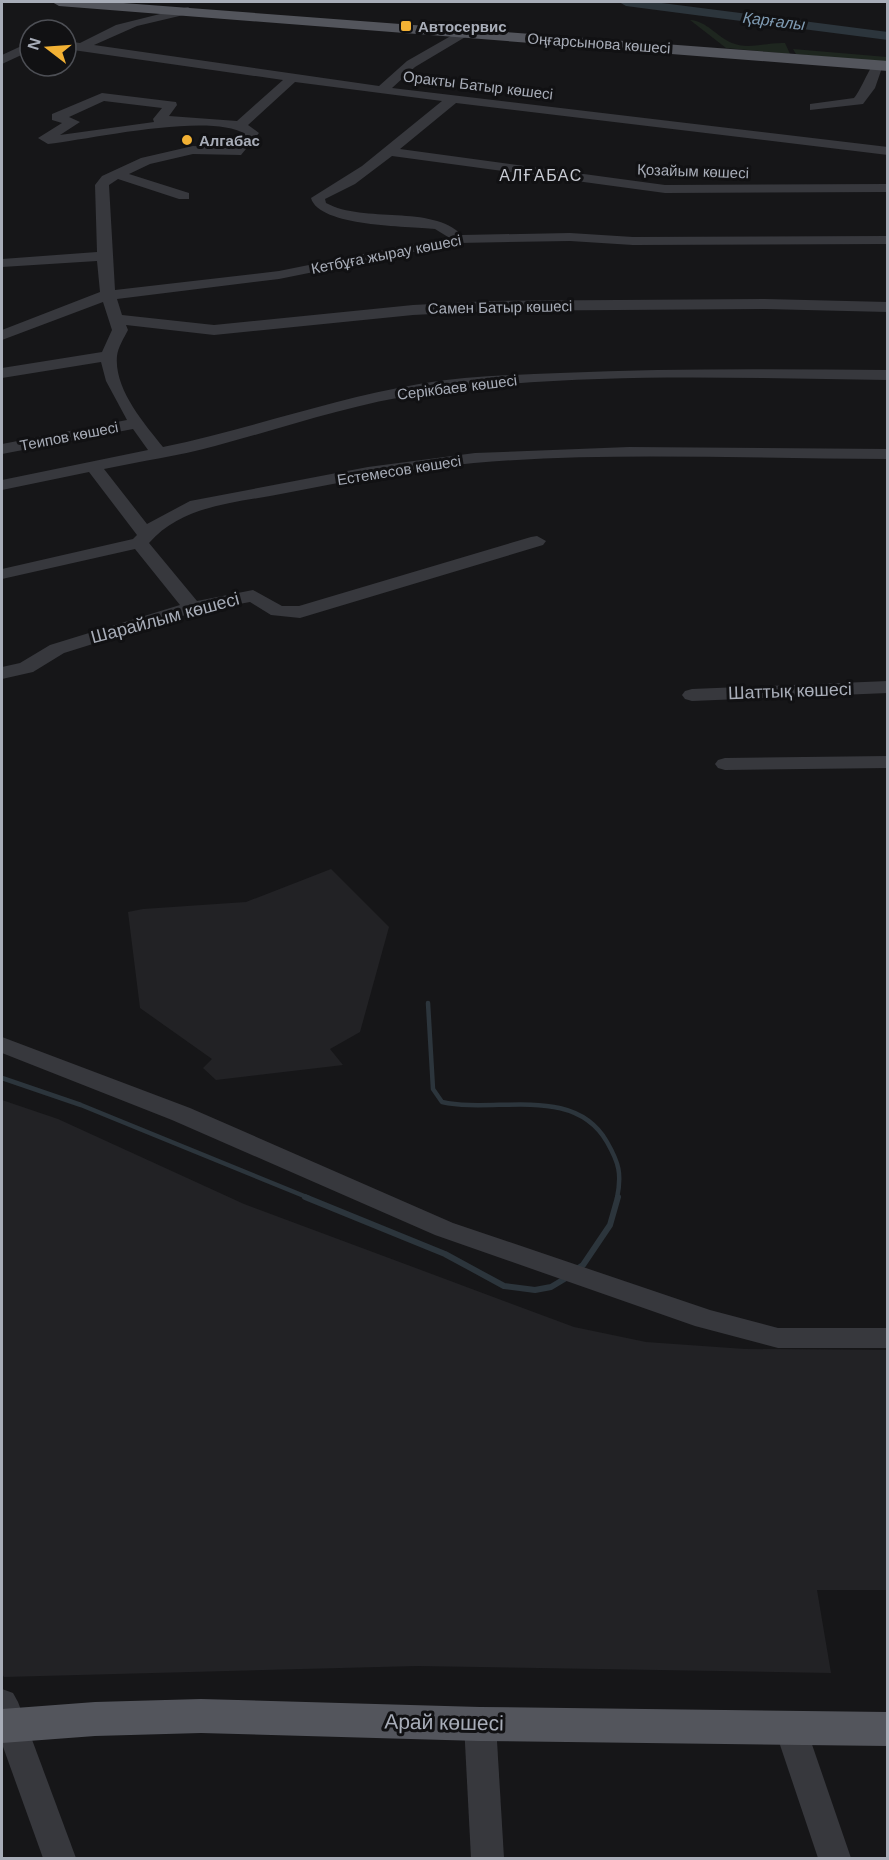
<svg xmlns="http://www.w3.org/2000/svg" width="889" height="1860" font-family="Arial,sans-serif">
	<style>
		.built { fill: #222225 }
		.green { fill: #1e261f }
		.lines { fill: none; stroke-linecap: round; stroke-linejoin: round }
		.stream-far1 { stroke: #2c353c; stroke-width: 4.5 }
		.stream { stroke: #2c353c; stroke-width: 6 }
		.river { fill: #2c353c; fill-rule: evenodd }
		.minor { fill: #37383d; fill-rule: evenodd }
		.major { fill: #53555c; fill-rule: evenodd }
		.poi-dot { fill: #f2b134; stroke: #111113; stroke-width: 2 }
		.labels { text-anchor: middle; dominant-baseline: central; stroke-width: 6; stroke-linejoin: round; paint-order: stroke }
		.far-poi-label { font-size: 15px; font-weight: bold; fill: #a8adb8; stroke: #111113; text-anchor: start }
		.far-street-label { font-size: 15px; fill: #a8adb8; stroke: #111113 }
		.far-water-label { font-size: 16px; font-style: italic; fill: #7f9bb3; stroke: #111113 }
		.far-neighbourhood-label { font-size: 16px; letter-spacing: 1.5px; fill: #c9ccd4; stroke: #111113 }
		.street-label { font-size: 18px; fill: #a8adb8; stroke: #111113 }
		.near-street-label { font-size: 21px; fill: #a8adb8; stroke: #111113 }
	</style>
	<rect width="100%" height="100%" fill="#161618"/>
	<g class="built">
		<polygon points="331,869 389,927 360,1032 330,1049 343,1065 216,1080 203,1068 212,1059 140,1008 128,912 143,909 246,902"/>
		<polygon points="2,1100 58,1119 244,1204 574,1327 646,1342 745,1349 887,1350 887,1590 817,1590 831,1673 417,1666 4,1677 2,1674"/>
	</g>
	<g class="green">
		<path d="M690,20C707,21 717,37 732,43C748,50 768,42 785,43L790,54L726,48Z"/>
		<polygon points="793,49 887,57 887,63 796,54"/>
	</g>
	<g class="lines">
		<g class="stream-far1">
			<path d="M428,1003L433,1089L442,1102C495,1114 574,1084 607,1142C619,1163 622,1174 617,1198"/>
			<polyline points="2,1078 81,1105 309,1198"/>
		</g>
		<g class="stream">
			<polyline points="305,1197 445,1254 504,1286 535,1290 551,1287 566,1278"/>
			<polyline points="577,1269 583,1265 610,1225 618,1197"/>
		</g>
		<polygon class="river" points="619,2 654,2 888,32 888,40 626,6"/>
		<g class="minor">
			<path d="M188,7L194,11L192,13L137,26L94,45L379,86L407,61L463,29L469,33L467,36L415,67L392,88L888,147V155L456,103L400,149L665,185L888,184V192L665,193L392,156L355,184L325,199L326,203C365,224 431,204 462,235L570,233L633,237L888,236V244L633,245L570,241L458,243L279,279L117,299L122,315L214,325L413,305L490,301L765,299L888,302V312L765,309L490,311L413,315L214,335L126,325L128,330C124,338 118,347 117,356C114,389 144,423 163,447C249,429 332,399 419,384C466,376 513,375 560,373C669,368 778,369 888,370V380C733,378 575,371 421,394C351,404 283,428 215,446C179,456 141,461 104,469L147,524L190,501L368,467L475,453L629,447L888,449V459C750,459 611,451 474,463C411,469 348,481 286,493C237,503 183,504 149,543L197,601L253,590L282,606H299L531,537L537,536L546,541L543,545L300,618L271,615L250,602L195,612L64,653L33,672L2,679V667L20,663L50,645L180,605L135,549L2,579V569L133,539L137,535L89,472L2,490V480L148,450L133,429L2,454V444L127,420L106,381L101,362L2,378V368L102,352L112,330L103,302L2,340V330L100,292L97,261L2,267V259L97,252L95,185L102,176L141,158L193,146L233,148L245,134C210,112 92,139 48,144L38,138L62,123L52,120V114L102,93L176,102L177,105L169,116L237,121L283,80L66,49V41L80,43L116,25ZM295,82L442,101L362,166L311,198C319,227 408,226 435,229L448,237L279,271L115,290L109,185L118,179L179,199H189V193L129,174L150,164L193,154L241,155L259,133L248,125ZM104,101L162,108L153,119L154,122L60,135L80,122L69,117Z"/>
			<polygon points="30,42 30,51 2,64 2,55"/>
			<path d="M877,61L883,65L875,88L863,104L810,110V104L854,98C862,89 870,64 877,61Z"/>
			<polygon points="888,681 888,693 692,701 685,699 682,695 685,691 692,689"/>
			<polygon points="888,756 888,768 725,770 718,768 715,764 718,760 725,758"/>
			<polygon points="2,1037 190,1108 453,1223 710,1310 778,1328 888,1328 888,1348 778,1348 695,1326 435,1235 172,1120 2,1053"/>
			<polygon points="2,1689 13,1693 18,1702 76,1858 43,1858 2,1744"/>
			<polygon points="480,1710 491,1714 496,1724 504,1858 471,1858 464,1724 469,1714"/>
			<polygon points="790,1713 801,1717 806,1727 851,1858 818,1858 774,1727 779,1717"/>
		</g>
		<g class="major">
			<polygon points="52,2 110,2 888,61 888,71 59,6"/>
			<polygon points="201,1699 480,1707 888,1712 888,1746 480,1741 201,1733 95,1736 2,1743 2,1709 95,1702"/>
		</g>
	</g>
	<g class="poi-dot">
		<rect x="400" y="20" width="12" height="12" rx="3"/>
		<circle cx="187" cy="140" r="6"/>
	</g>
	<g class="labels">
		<g class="far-poi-label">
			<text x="418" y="26">Автосервис</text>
			<text x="199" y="140">Алгабас</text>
		</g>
		<g class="far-street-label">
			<text transform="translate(599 43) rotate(4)">Оңғарсынова көшесі</text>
			<text transform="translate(478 85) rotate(7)">Оракты Батыр көшесі</text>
			<text transform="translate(693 171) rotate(2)">Қозайым көшесі</text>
			<text transform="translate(386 254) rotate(-11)">Кетбұға жырау көшесі</text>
			<text transform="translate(500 307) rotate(-1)">Самен Батыр көшесі</text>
			<text transform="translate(457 387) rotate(-7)">Серікбаев көшесі</text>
			<text transform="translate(69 436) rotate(-11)">Теипов көшесі</text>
			<text transform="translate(399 470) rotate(-9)">Естемесов көшесі</text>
		</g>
		<g class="far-water-label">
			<text transform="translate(774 21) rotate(7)">Қарғалы</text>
		</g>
		<g class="far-neighbourhood-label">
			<text x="541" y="175">АЛҒАБАС</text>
		</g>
		<g class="street-label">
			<text transform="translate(165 618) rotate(-15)">Шарайлым көшесі</text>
			<text transform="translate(790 691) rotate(-2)">Шаттық көшесі</text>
		</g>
		<g class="near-street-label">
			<text transform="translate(444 1722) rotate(1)">Арай көшесі</text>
		</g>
	</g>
	<rect width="889" height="1860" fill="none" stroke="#a8adb8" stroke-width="6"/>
	<g transform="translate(48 48) rotate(287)"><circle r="28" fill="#111113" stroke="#4d4f55" stroke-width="1.5"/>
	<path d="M0-4.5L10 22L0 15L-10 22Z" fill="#f2b134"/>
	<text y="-9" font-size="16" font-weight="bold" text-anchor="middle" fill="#a8adb8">N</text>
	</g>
</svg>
